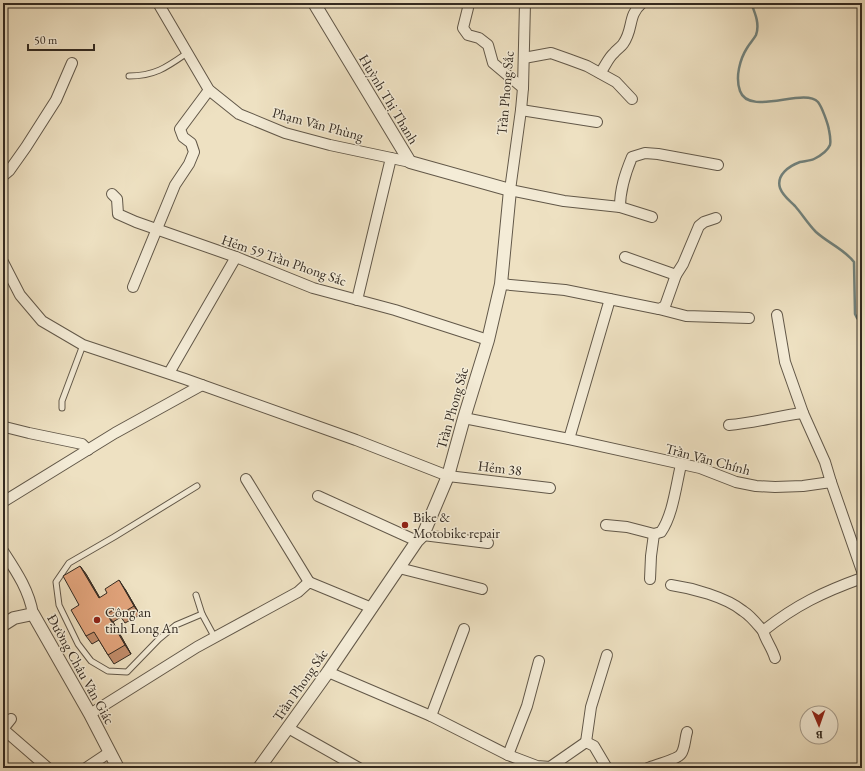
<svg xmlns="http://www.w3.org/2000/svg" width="865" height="771" font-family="'EB Garamond',serif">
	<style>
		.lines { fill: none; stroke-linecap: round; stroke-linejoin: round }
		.stream { stroke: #71827d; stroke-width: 2.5 }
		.service-casing { stroke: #625849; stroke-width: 7 }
		.minor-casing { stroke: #625849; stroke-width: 12 }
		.tertiary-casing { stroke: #625849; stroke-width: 14 }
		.service { stroke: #f4ecd7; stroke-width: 5 }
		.minor { stroke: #f4ecd7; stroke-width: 10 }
		.tertiary { stroke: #f4ecd7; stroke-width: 12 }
		.wall { fill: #c28d6b; stroke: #332a21 }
		.shaded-wall { fill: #9e7357; stroke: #332a21 }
		.building { fill: #e2a47c; stroke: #332a21 }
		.poi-dot { fill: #8f2418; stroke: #f4ecd7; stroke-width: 1.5 }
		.labels { text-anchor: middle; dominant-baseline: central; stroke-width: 3; stroke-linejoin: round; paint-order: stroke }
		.street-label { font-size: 14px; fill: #332a21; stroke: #f4ecd7 }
		.poi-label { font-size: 14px; fill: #332a21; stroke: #f4ecd7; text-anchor: start }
	</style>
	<rect width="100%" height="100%" fill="#eee1c2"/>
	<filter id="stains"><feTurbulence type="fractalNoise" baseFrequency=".005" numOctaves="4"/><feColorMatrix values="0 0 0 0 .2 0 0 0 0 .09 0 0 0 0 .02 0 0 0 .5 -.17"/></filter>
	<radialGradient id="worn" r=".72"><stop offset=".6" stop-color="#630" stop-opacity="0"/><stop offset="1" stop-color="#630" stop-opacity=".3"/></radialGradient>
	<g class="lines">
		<path class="stream" d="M751,3C755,13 760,24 756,35C754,39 750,43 747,48C740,59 735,77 740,91C749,117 804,87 818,102C822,107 828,124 829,130C830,135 831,141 830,145C827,152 820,156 814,159C810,161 804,161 800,162C789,166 776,175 780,188C783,196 789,200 795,206C802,214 808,224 816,232C828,243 844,249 854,262L855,314L857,318L862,323"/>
		<defs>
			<g id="service">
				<path d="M129,76C155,76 167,67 187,53"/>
				<polyline points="62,408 62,401 83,345"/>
				<polyline points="196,595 202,614 176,625 159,639 127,672 108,671 91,661 78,644 59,605 56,582 69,563 114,537 197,486"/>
				<polyline points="202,614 215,638"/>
			</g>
			<g id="minor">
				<polyline points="158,3 209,90 239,114 285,133 330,145 410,162"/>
				<polyline points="466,3 468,8 463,28 468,35 479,38 488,45 493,63 523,88"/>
				<polyline points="525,3 523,88 521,110 510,190 564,201 620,207 652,217"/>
				<polyline points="524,58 551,53 568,59 587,66 616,82 632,99"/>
				<path d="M600,73C605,67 608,58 614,53C616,50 621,47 623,44C634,29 627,16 642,3"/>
				<polyline points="521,110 597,122"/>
				<polyline points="3,176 9,171 26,147 56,100 72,63"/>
				<polyline points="112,194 117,199 118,214 136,222 236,257 313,288 395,310 488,340"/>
				<path d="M620,207C620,189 625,174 632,157L645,153L658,154L718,165"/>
				<polyline points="625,257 676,275"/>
				<polyline points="3,262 20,295 42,321 83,345 185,379 356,440 448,476 550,488"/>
				<polyline points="501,284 565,290 659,309 665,306 676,275 683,264 699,226 704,222 716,218"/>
				<polyline points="133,287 175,185 189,164 194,152 191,143 183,137 180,129 209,90"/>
				<polyline points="357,300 391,158"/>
				<polyline points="659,309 686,316 749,318"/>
				<polyline points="777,315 785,362 803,413"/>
				<polyline points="169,373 236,257"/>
				<polyline points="464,418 569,439 700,468 736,482 756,486 775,487 803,486 831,482 862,571"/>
				<path d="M729,425C754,423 778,416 803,413L825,462L831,482"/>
				<polyline points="5,427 29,433 82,444 88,450"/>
				<polyline points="569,439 610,299"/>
				<polyline points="246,479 309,582"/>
				<polyline points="318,496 417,541"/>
				<polyline points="3,502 115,433 202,385"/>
				<path d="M606,525L627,527L654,534L661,532C673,515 676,485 681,465"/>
				<polyline points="423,535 488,543"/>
				<path d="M3,551C16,571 29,590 33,614"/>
				<polyline points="399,568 482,589"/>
				<polyline points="650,579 651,556 654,534"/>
				<path d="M671,585C692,588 726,597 743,611C751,616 757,624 763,631"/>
				<path d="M775,658C772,648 766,641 763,631C796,605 823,592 862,578"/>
				<polyline points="328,672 431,716 508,755 537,766 550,767"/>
				<polyline points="90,714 197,647 298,592 309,582 372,608"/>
				<polyline points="431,716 464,629"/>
				<polyline points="288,728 359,768"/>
				<polyline points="3,729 48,768"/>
				<polyline points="3,729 11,719"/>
				<polyline points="586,742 591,707 607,655"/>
				<polyline points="508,755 527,706 539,661"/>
				<polyline points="550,767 586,742 594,746 607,768"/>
				<polyline points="86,768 110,752"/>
				<path d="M648,768C655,765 678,759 681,754C685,749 685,738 687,732"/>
			</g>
			<g id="tertiary">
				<polyline points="3,625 14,618 33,614 90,714 118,768"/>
				<polyline points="259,768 328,672 417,541 423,535 448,476 464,418 488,340 501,284 510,190 410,162 314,3"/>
			</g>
		</defs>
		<use href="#service" class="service-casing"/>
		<use href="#minor" class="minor-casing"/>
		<use href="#tertiary" class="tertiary-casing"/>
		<use href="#service" class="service"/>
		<use href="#minor" class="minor"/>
		<use href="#tertiary" class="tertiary"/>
	</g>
	<polygon class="wall" points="80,566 86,574 100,598 125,589 140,615 125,623 121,617 113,622 131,654 114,664 108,655 99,640 92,644 86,636 79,605"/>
	<g class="shaded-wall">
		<polygon points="80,566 86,574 105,607 99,598"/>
		<polygon points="119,580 125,589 140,615 134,606"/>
		<polygon points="107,614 113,622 131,654 125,645"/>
	</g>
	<polygon class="building" points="80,566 99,598 107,593 105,589 119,580 134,606 119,615 115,609 107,614 125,645 108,655 94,632 86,636 71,610 79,605 63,576"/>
	<g class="poi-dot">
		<circle cx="405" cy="525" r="4"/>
		<circle cx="97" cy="620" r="4"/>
	</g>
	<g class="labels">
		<g class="street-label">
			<text transform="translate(505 93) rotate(-85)">Trần Phong Sắc</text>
			<text transform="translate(389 99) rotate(59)">Huỳnh Thị Thanh</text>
			<text transform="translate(318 124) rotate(15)">Phạm Văn Phùng</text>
			<text transform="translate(284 260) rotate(19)">Hẻm 59 Trần Phong Sắc</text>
			<text transform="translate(452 408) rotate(-74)">Trần Phong Sắc</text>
			<text transform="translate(708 459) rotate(15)">Trần Văn Chính</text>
			<text transform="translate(500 468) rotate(7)">Hẻm 38</text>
			<text transform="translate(81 669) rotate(61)">Đường Châu Văn Giác</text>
			<text transform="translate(300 685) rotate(-55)">Trần Phong Sắc</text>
		</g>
		<g class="poi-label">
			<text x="413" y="517">Bike &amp;<tspan x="413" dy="16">Motobike repair</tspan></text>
			<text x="105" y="612">Công an<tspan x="105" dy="16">tỉnh Long An</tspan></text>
		</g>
	</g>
	<rect width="865" height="771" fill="none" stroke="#eee1c2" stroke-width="16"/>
	<rect x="4" y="4" width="857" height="763" fill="none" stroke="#332a21" stroke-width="2"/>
	<rect x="8" y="8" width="849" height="755" fill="none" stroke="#332a21"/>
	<g transform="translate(819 725) rotate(178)"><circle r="19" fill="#f4ecd7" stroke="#a79e8e"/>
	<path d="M0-3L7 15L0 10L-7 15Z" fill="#8f2418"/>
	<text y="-6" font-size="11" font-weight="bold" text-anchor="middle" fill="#332a21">B</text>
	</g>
	<path d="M28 44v6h66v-6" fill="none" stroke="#332a21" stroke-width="2"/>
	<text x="34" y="44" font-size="12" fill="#332a21" stroke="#f4ecd7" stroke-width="3" paint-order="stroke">50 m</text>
	<rect width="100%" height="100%" filter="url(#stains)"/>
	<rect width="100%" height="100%" fill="url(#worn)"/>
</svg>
